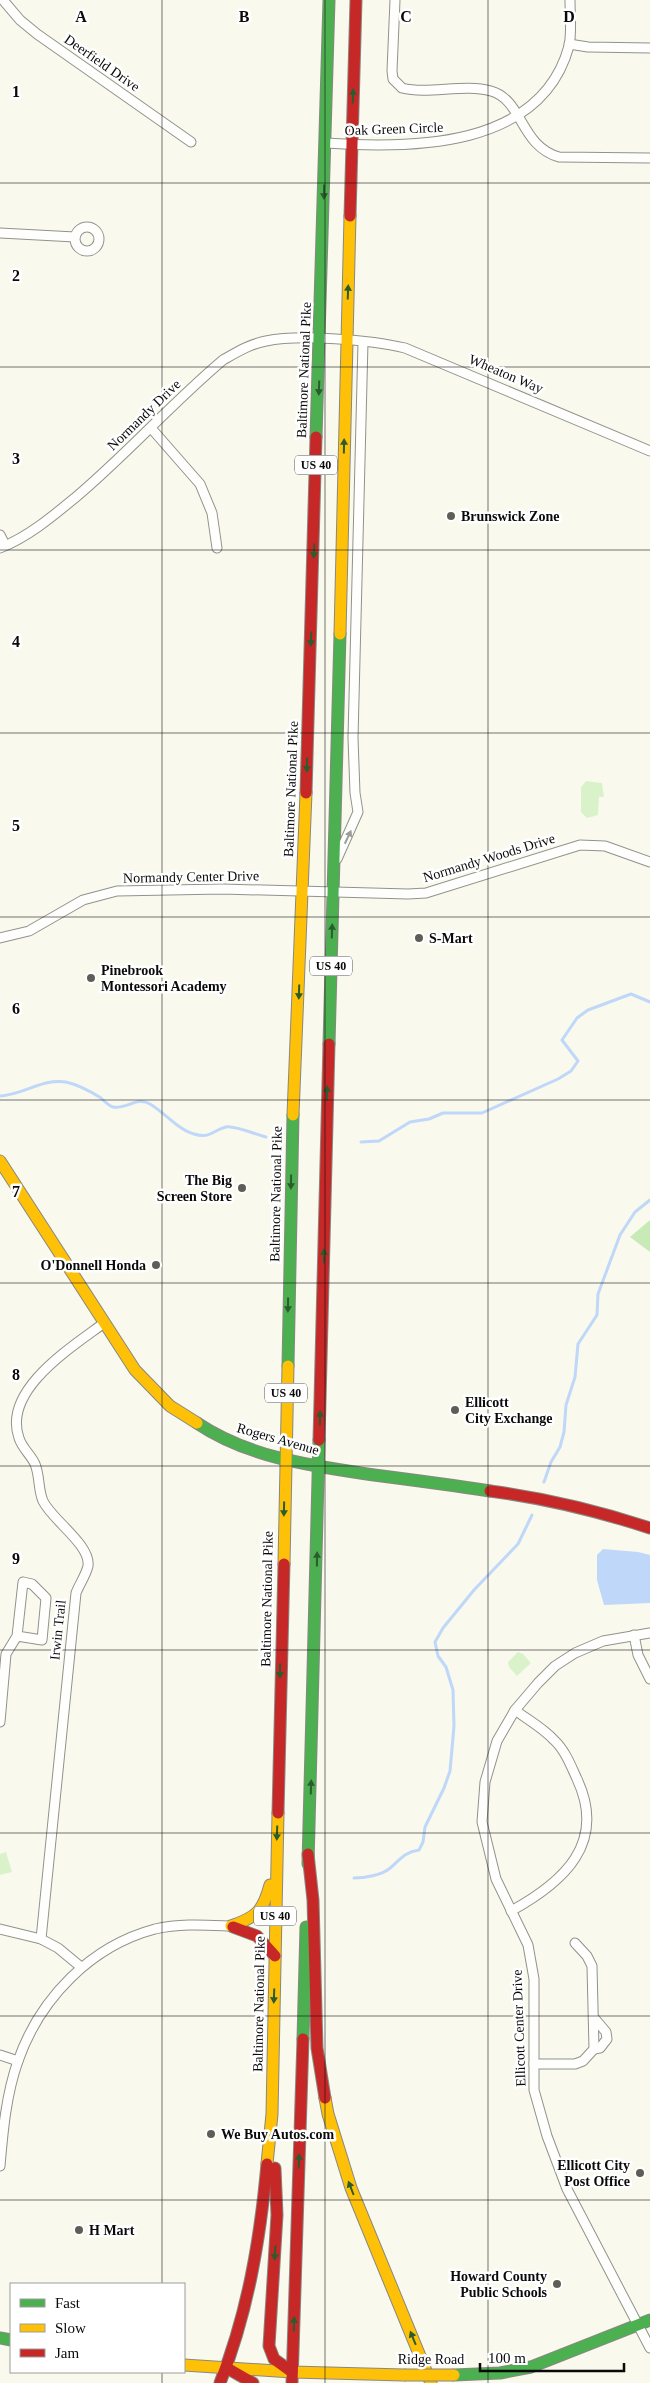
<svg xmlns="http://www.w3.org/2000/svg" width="650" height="2383" font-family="'Times New Roman',serif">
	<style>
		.green { fill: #daf2ca }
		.forest { fill: #c8eab7 }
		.water { fill: #bfd7f8 }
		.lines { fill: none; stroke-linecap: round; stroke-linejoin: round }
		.stream { stroke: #bfd7f8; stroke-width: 3 }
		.street-casing { stroke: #92928c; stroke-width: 11 }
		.fast-casing { stroke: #888883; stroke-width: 13 }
		.slow-casing { stroke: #888883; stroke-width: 13 }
		.jam-casing { stroke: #888883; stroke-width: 13 }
		.street { stroke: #fefefc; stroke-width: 9 }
		.fast { stroke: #4caf50; stroke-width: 11 }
		.slow { stroke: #ffc107; stroke-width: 11 }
		.jam { stroke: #c62828; stroke-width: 11 }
		.slow-bridge-casing { stroke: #888883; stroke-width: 13; stroke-linecap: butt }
		.slow-bridge { stroke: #ffc107; stroke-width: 11 }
		.oneway { fill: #2b5c2d }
		.oneway2 { fill: #9c9c9b }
		.grid { fill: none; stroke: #0a0a0a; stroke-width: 1; stroke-opacity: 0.55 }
		.poi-dot { fill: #5e5e59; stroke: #fff; stroke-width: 2 }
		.labels { text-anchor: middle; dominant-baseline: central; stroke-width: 5; stroke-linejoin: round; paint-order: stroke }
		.shield { fill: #fff; stroke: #545454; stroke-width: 1 }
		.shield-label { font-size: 12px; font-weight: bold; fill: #0a0a0a }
		.street-label { font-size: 14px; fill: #0a0a0a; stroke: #fff }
		.poi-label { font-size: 14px; font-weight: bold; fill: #0a0a0a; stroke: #fff; text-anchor: start }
		.grid-label { font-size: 16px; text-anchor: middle; font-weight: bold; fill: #0a0a0a; stroke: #fff; stroke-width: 5; stroke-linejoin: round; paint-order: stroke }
	</style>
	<rect width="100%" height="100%" fill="#f9f9ed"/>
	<g class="green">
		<polygon points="586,781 602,783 604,797 599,797 598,815 587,818 581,812 581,787"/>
		<polygon points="518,1652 523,1654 531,1663 517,1676 509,1667 508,1662"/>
		<polygon points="6,1852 12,1872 0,1875 0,1854"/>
	</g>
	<polygon class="forest" points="650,1220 650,1252 630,1237"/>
	<polygon class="water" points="603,1549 638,1552 650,1555 650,1603 604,1605 597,1580 597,1555"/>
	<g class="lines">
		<g class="stream">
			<path d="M0,1096C23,1095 43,1078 66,1082C79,1085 90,1091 101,1098C104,1101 109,1106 113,1107C126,1110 137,1096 150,1104C164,1112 178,1130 194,1134C211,1139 213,1130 226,1127C234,1125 257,1135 266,1137"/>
			<polyline points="361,1142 379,1141 410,1122 429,1119 443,1113 482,1113 558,1079 571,1071 578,1061 562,1040 577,1018 588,1010 631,994 650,1002"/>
			<polyline points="544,1482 551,1462 560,1447 564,1432 566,1405 575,1377 578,1344 597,1315 598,1294 620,1235 635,1212 650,1200"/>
			<path d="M354,1878C365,1878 381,1875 389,1869C400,1860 404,1852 419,1850L423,1842L425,1827L444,1788L450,1771L454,1726L453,1690L446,1667L438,1656L435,1642L443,1628L474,1590L518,1544L532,1515"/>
		</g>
		<defs>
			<g id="street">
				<polyline points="3,0 20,20 37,34 191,142"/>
				<path d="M395,0L392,71L393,79L402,88C429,95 464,83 491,91C523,100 520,146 559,157L650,158"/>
				<polyline points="569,44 588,47 650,48"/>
				<path d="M326,143C411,149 541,149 569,46C572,32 570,14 570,0"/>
				<circle cx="87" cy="239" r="12"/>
				<polyline points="0,233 75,237"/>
				<polyline points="151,428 200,484 212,513 217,548"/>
				<polyline points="0,535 5,545"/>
				<path d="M0,548C28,537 53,516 76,497C127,454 172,403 223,360C237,352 250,344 266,341C300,334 371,340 405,348L650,451"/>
				<polyline points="337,859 358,812 355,793 353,738 363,342"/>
				<polyline points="0,938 29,931 83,900 117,891 222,889 408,894 426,893 580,845 605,846 650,862"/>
				<polyline points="650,1633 603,1641 575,1653 555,1666 538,1683 515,1710 497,1741 485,1782 482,1822 496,1879 528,1945 534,1979 534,2090 547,2136 567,2189 650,2348"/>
				<polyline points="634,1635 638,1655 650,1679"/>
				<polyline points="0,1722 6,1654 17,1636 23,1582 32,1584 46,1598 42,1640 17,1636"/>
				<path d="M511,1911C564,1882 607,1843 577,1779C571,1766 565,1750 554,1740C543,1728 528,1720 515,1710"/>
				<polyline points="0,1929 41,1939 58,1948 81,1967"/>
				<path d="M41,1939L76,1593C79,1585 86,1575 88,1566C91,1545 52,1520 43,1501C38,1490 40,1476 35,1464C31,1455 22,1448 19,1438C2,1390 72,1347 104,1323"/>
				<polyline points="594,2049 600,2048 607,2039 606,2032 595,2019"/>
				<polyline points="0,2055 18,2061"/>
				<polyline points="534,2064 575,2064 583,2061 594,2049 592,1966 587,1956 575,1943"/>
				<path d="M0,2166C3,2131 6,2095 18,2061C40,1998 91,1946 155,1929C180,1923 206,1925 231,1926"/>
			</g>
			<g id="fast">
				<polyline points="316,437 329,0"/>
				<polyline points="329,1044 340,634"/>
				<polyline points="288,1366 293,1115"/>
				<path d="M197,1423C249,1458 313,1466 374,1475C413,1480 451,1485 490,1491"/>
				<polyline points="308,1864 319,1440"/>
				<polyline points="303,2039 306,1927"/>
				<polyline points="0,2338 11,2340"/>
				<polyline points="454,2375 500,2373 531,2367 650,2320"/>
			</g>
			<g id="slow">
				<polyline points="340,634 350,216"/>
				<polyline points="293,1115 306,793"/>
				<polyline points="0,1161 135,1370 170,1406 197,1423"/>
				<polyline points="284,1564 288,1366"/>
				<path d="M231,1926C257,1917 263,1911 270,1885"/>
				<polyline points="325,2098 328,2114 351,2188 431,2383"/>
				<polyline points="267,2164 272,2114 278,1813"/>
				<polyline points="184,2365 292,2372 404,2375"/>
			</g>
			<g id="jam">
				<polyline points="350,216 356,0"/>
				<polyline points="306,793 316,437"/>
				<polyline points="319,1440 329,1044"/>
				<path d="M490,1491C544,1498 598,1511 650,1528"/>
				<polyline points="278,1813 284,1564"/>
				<polyline points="308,1854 313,1900 317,2048 325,2098"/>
				<polyline points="233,1927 257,1936 275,1956"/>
				<polyline points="275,2168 277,2215 269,2346 274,2359 292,2372"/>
				<polyline points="227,2368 253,2383"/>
				<path d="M220,2383C248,2312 260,2240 267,2164"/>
				<polyline points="292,2383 303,2039"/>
			</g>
		</defs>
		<use href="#street" class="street-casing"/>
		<use href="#fast" class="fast-casing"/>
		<use href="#slow" class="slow-casing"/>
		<use href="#jam" class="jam-casing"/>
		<use href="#street" class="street"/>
		<use href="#fast" class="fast"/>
		<use href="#slow" class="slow"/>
		<use href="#jam" class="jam"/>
		<defs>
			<polyline id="slow-bridge" points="404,2375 454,2375"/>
		</defs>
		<use href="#slow-bridge" class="slow-bridge-casing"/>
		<use href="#slow-bridge" class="slow-bridge"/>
	</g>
	<defs><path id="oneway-solid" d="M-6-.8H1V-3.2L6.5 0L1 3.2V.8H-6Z" transform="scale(1.25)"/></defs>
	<g class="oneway">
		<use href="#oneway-solid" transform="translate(353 96) rotate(-88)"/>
		<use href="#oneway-solid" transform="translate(324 192) rotate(91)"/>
		<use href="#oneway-solid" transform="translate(348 292) rotate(-88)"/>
		<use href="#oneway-solid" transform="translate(319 388) rotate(92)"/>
		<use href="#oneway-solid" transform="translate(344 446) rotate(-89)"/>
		<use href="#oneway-solid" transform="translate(314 551) rotate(92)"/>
		<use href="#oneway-solid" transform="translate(311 639) rotate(92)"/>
		<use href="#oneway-solid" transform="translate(307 765) rotate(92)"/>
		<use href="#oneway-solid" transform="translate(332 931) rotate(-88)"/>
		<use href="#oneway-solid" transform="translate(299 992) rotate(92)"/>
		<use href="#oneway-solid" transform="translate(327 1093) rotate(-89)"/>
		<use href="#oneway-solid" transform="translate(291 1182) rotate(91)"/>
		<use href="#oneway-solid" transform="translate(324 1256) rotate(-90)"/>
		<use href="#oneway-solid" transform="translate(288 1305) rotate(91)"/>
		<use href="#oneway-solid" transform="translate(320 1418) rotate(-89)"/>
		<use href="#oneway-solid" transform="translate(284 1509) rotate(91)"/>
		<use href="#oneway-solid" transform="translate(317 1559) rotate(-89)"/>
		<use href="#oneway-solid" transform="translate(280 1671) rotate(91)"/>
		<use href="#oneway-solid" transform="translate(311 1787) rotate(-88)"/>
		<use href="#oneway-solid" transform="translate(277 1833) rotate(92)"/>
		<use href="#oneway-solid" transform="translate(274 1996) rotate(92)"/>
		<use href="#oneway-solid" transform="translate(299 2161) rotate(-88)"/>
		<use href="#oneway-solid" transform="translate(351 2188) rotate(-111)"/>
		<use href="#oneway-solid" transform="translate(275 2253) rotate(94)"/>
		<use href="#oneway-solid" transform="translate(294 2324) rotate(-88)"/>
		<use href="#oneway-solid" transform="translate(413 2338) rotate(-112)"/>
	</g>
	<use class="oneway2" href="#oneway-solid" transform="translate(348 837) rotate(-65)"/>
	<path class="grid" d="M162,0V2284M325,0V2383M488,0V2383M0,183H650M0,367H650M0,550H650M0,733H650M0,917H650M0,1100H650M0,1283H650M0,1466H650M0,1650H650M0,1833H650M0,2016H650M0,2200H650M162,2372V2383"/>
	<g class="poi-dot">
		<circle cx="451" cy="516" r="5"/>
		<circle cx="419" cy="938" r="5"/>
		<circle cx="91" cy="978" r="5"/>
		<circle cx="242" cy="1188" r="5"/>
		<circle cx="156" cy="1265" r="5"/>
		<circle cx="455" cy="1410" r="5"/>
		<circle cx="211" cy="2134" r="5"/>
		<circle cx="640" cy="2173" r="5"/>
		<circle cx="79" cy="2230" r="5"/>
		<circle cx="557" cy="2284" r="5"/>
	</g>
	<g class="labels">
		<g class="shield">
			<rect x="295" y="455.5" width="42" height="19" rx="4"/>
			<rect x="310" y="956.5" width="42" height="19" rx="4"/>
			<rect x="265" y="1383.5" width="42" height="19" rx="4"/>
			<rect x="254" y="1906.5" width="42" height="19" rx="4"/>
		</g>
		<g class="shield-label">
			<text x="316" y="465">US 40</text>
			<text x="331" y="966">US 40</text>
			<text x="286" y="1393">US 40</text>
			<text x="275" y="1916">US 40</text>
		</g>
		<g class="street-label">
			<text transform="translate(102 63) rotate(35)">Deerfield Drive</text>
			<text transform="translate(394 129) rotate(-2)">Oak Green Circle</text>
			<text transform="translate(304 370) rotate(-88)">Baltimore National Pike</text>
			<text transform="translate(506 374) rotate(23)">Wheaton Way</text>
			<text transform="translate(144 415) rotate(-44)">Normandy Drive</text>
			<text transform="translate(291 789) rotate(-88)">Baltimore National Pike</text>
			<text transform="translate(489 858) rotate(-17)">Normandy Woods Drive</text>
			<text transform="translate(191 877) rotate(-1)">Normandy Center Drive</text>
			<text transform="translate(276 1194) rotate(-89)">Baltimore National Pike</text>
			<text transform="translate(278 1439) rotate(16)">Rogers Avenue</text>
			<text transform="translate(267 1599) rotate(-89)">Baltimore National Pike</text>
			<text transform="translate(58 1630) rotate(-84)">Irwin Trail</text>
			<text transform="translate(259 2004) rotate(-89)">Baltimore National Pike</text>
			<text transform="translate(519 2028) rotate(-92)">Ellicott Center Drive</text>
			<text x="431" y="2359">Ridge Road</text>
		</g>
		<g class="poi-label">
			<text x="461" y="516">Brunswick Zone</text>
			<text x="429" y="938">S-Mart</text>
			<text x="101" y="970">Pinebrook<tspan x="101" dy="16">Montessori Academy</tspan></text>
			<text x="232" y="1180" text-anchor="end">The Big<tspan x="232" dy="16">Screen Store</tspan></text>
			<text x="146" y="1265" text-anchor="end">O'Donnell Honda</text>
			<text x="465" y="1402">Ellicott<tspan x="465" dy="16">City Exchange</tspan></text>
			<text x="221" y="2134">We Buy Autos.com</text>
			<text x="630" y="2165" text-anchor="end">Ellicott City<tspan x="630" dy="16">Post Office</tspan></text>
			<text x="89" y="2230">H Mart</text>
			<text x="547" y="2276" text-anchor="end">Howard County<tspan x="547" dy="16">Public Schools</tspan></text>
		</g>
	</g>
	<g class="grid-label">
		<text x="81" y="22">A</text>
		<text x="244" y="22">B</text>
		<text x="406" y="22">C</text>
		<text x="569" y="22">D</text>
		<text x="16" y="97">1</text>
		<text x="16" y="281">2</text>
		<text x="16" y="464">3</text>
		<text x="16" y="647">4</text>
		<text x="16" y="831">5</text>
		<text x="16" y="1014">6</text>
		<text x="16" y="1197">7</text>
		<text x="16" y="1380">8</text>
		<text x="16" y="1564">9</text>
	</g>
	<rect x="10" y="2283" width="175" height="90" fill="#ffffff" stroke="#9d9d9d"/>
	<rect x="20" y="2299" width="25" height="8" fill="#4caf50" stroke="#9d9d9d"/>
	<text x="55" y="2308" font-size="15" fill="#0a0a0a">Fast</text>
	<rect x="20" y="2324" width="25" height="8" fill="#ffc107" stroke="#9d9d9d"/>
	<text x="55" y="2333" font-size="15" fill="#0a0a0a">Slow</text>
	<rect x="20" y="2349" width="25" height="8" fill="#c62828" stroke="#9d9d9d"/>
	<text x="55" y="2358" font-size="15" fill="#0a0a0a">Jam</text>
	<path d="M480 2363v8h144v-8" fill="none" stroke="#0a0a0a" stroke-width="2.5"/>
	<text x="488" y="2363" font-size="15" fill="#0a0a0a" stroke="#ffffff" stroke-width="4" paint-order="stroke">100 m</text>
</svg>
